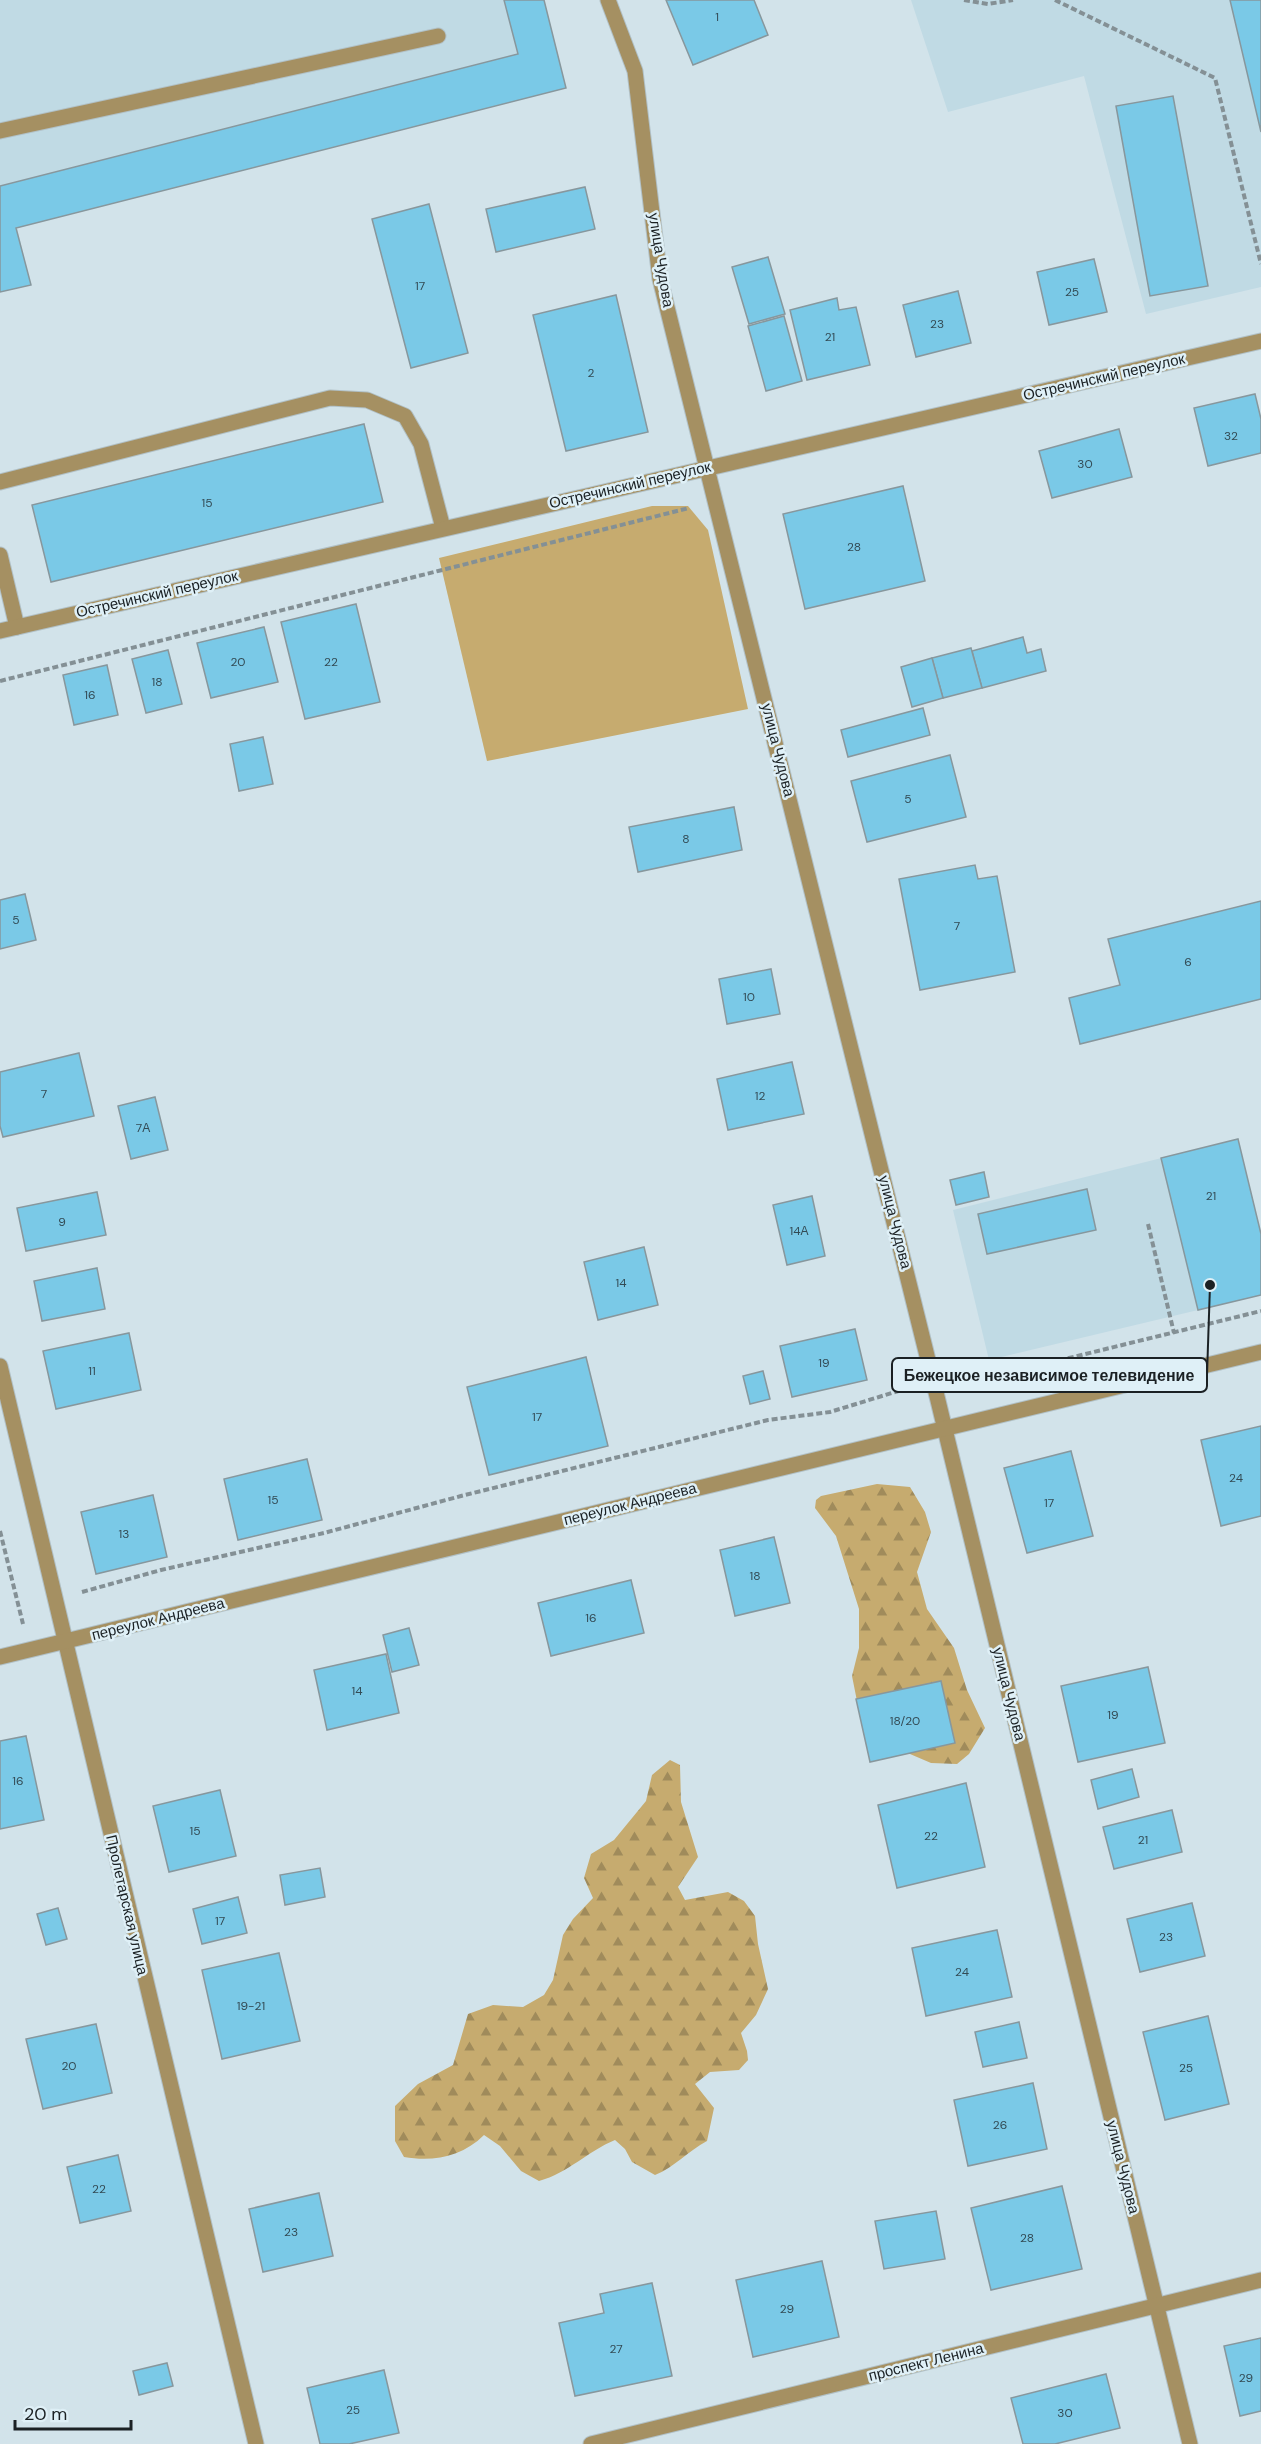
<svg xmlns="http://www.w3.org/2000/svg" width="1261" height="2444" font-family="'DM Sans',sans-serif">
	<style>
		.built { fill: #c0dae4 }
		.grass { fill: #c6ab6f }
		.forest { fill: url(#forest-firs) }
		.building { fill: #7ac9e7; stroke: #87979d; stroke-width: 1.5 }
		.lines { fill: none; stroke-linecap: round; stroke-linejoin: round }
		.minor-casing { stroke: #b1c0c6; stroke-width: 17 }
		.path { stroke: #849095; stroke-width: 4; stroke-dasharray: 6 3; stroke-linecap: butt }
		.minor { stroke: #a59062; stroke-width: 15 }
		.labels { text-anchor: middle; dominant-baseline: central; stroke-width: 5; stroke-linejoin: round; paint-order: stroke }
		.number-label { font-size: 12px; fill: #334b55 }
		.street-label { font-size: 15px; fill: #1b2124; stroke: #dff0f7 }
		.leader { fill: none; stroke: #1b2124; stroke-width: 2 }
		.callout-dot { fill: #1b2124; stroke: #dff0f7; stroke-width: 2 }
		.callout { fill: #dff0f7; stroke: #1b2124; stroke-width: 2 }
		.callout-label { font-size: 16px; text-anchor: middle; font-weight: bold; fill: #1b2124 }
	</style>
	<defs>
		<pattern id="forest-firs" width="22" height="20" patternUnits="userSpaceOnUse" patternTransform="scale(1.5)"><rect width="22" height="20" fill="#c6ab6f"/><path d="M5 1l3.5 6h-7zM16 11l3.5 6h-7z" fill="#a08b5b"/></pattern>
	</defs>
	<rect width="100%" height="100%" fill="#d2e3ea"/>
	<g class="built">
		<polygon points="0,0 544,0 566,88 17,228 31,285 0,292"/>
		<polygon points="911,0 1261,0 1261,287 1146,314 1084,76 948,112"/>
		<polygon points="1238,1139 1261,1295 989,1360 953,1210"/>
	</g>
	<polygon class="grass" points="652,506 688,506 708,530 748,709 487,761 439,558"/>
	<g class="forest">
		<polygon points="877,1484 910,1487 925,1512 931,1532 917,1572 927,1609 954,1648 967,1690 985,1728 969,1754 957,1764 931,1763 889,1745 858,1706 852,1676 859,1648 859,1609 836,1536 815,1508 816,1500 821,1496"/>
		<path d="M670,1760L680,1765L681,1802L698,1857L678,1887L685,1900L728,1892L744,1901L755,1916L758,1944L768,1989L756,2015L741,2033L747,2051L748,2060L739,2070L710,2072L695,2084L714,2108L707,2141C688,2151 675,2167 655,2175L632,2162L625,2149L615,2140C588,2151 568,2173 539,2181L521,2171L500,2146L484,2135C462,2157 433,2162 404,2157L395,2141V2106L418,2084L453,2065L468,2014L493,2005L523,2007L544,1995L553,1980L563,1935L573,1919L593,1898L584,1878L591,1854L614,1840L646,1801L652,1775Z"/>
	</g>
	<g class="building">
		<polygon points="504,0 544,0 566,88 16,228 31,285 0,292 0,186 518,54"/>
		<polygon points="666,0 754,0 768,35 693,65"/>
		<polygon points="1230,0 1261,0 1261,132"/>
		<polygon points="1173,96 1208,286 1150,296 1116,106"/>
		<polygon points="585,187 595,229 496,252 486,209"/>
		<polygon points="429,204 468,353 411,368 372,219"/>
		<polygon points="768,257 785,314 749,324 732,267"/>
		<polygon points="1094,259 1107,312 1049,325 1037,272"/>
		<polygon points="958,291 971,343 916,357 903,305"/>
		<polygon points="616,295 648,432 566,451 533,315"/>
		<polygon points="837,298 839,310 856,307 870,365 807,380 790,310"/>
		<polygon points="784,316 802,381 766,391 748,326"/>
		<polygon points="1255,394 1261,419 1261,453 1208,466 1194,408"/>
		<polygon points="364,424 383,502 51,582 32,505"/>
		<polygon points="1119,429 1132,477 1052,498 1039,451"/>
		<polygon points="903,486 925,581 805,609 783,514"/>
		<polygon points="356,604 380,702 305,719 281,622"/>
		<polygon points="264,627 278,682 211,698 197,643"/>
		<polygon points="1023,637 1027,653 1041,649 1046,671 982,688 972,651"/>
		<polygon points="971,648 982,688 943,698 932,658"/>
		<polygon points="168,650 182,704 146,713 132,659"/>
		<polygon points="932,658 943,698 912,707 901,667"/>
		<polygon points="107,665 118,715 74,725 63,675"/>
		<polygon points="923,708 930,735 848,757 841,730"/>
		<polygon points="263,737 273,784 239,791 230,744"/>
		<polygon points="950,755 966,817 867,842 851,781"/>
		<polygon points="734,807 742,850 638,872 629,827"/>
		<polygon points="975,865 978,879 997,876 1015,972 920,990 899,879"/>
		<polygon points="25,894 36,940 0,949 0,900"/>
		<polygon points="1261,901 1261,999 1080,1044 1069,998 1120,985 1108,939"/>
		<polygon points="771,969 780,1014 727,1024 719,979"/>
		<polygon points="79,1053 94,1116 3,1137 0,1126 0,1072"/>
		<polygon points="792,1062 804,1114 728,1130 717,1079"/>
		<polygon points="155,1097 168,1150 131,1159 118,1106"/>
		<polygon points="1238,1139 1261,1234 1261,1295 1198,1310 1161,1158"/>
		<polygon points="984,1172 989,1197 956,1205 950,1180"/>
		<polygon points="1087,1189 1096,1230 987,1254 978,1214"/>
		<polygon points="97,1192 106,1235 26,1251 17,1208"/>
		<polygon points="812,1196 825,1256 787,1265 773,1205"/>
		<polygon points="644,1247 658,1305 598,1320 584,1262"/>
		<polygon points="97,1268 105,1309 42,1321 34,1281"/>
		<polygon points="855,1329 867,1380 792,1397 780,1346"/>
		<polygon points="129,1333 141,1390 56,1409 43,1351"/>
		<polygon points="586,1357 608,1446 489,1475 467,1387"/>
		<polygon points="763,1371 770,1399 750,1404 743,1376"/>
		<polygon points="1261,1426 1261,1516 1221,1526 1201,1440"/>
		<polygon points="1071,1451 1093,1536 1027,1553 1004,1468"/>
		<polygon points="307,1459 322,1520 238,1540 224,1479"/>
		<polygon points="153,1495 167,1557 96,1574 81,1512"/>
		<polygon points="774,1537 790,1603 735,1616 720,1550"/>
		<polygon points="631,1580 644,1633 551,1656 538,1603"/>
		<polygon points="409,1628 419,1665 392,1672 383,1635"/>
		<polygon points="386,1654 399,1713 327,1730 314,1670"/>
		<polygon points="1148,1667 1165,1743 1078,1762 1061,1686"/>
		<polygon points="941,1681 955,1743 870,1762 856,1699"/>
		<polygon points="26,1736 44,1820 0,1829 0,1741"/>
		<polygon points="1132,1769 1139,1797 1098,1809 1091,1780"/>
		<polygon points="966,1783 985,1867 897,1888 878,1805"/>
		<polygon points="220,1790 236,1856 169,1872 153,1806"/>
		<polygon points="1172,1810 1182,1852 1114,1869 1103,1827"/>
		<polygon points="320,1868 325,1897 285,1905 280,1875"/>
		<polygon points="238,1897 247,1933 202,1944 193,1909"/>
		<polygon points="1192,1903 1205,1956 1140,1972 1127,1919"/>
		<polygon points="58,1908 67,1939 46,1945 37,1914"/>
		<polygon points="997,1930 1012,1997 926,2016 912,1948"/>
		<polygon points="279,1953 300,2041 222,2059 202,1970"/>
		<polygon points="1208,2016 1229,2104 1165,2120 1143,2032"/>
		<polygon points="1019,2022 1027,2058 983,2067 975,2032"/>
		<polygon points="96,2024 112,2093 43,2109 26,2039"/>
		<polygon points="1033,2083 1047,2149 968,2166 954,2100"/>
		<polygon points="118,2155 131,2211 80,2223 67,2167"/>
		<polygon points="1062,2186 1082,2269 991,2290 971,2208"/>
		<polygon points="319,2193 333,2256 263,2272 249,2209"/>
		<polygon points="936,2211 945,2259 884,2269 875,2221"/>
		<polygon points="822,2261 839,2337 753,2357 736,2280"/>
		<polygon points="652,2283 672,2376 575,2396 559,2323 604,2313 600,2294"/>
		<polygon points="1261,2338 1261,2411 1240,2416 1224,2346"/>
		<polygon points="167,2363 173,2386 139,2395 133,2371"/>
		<polygon points="384,2370 399,2433 349,2444 320,2444 307,2388"/>
		<polygon points="1106,2374 1120,2428 1055,2444 1023,2444 1011,2398"/>
	</g>
	<g class="lines">
		<defs>
			<g id="minor">
				<polyline points="608,0 635,71 660,279 934,1384 1190,2444"/>
				<polyline points="0,131 438,36"/>
				<polyline points="0,482 330,398 367,400 405,416 421,444 443,528"/>
				<polyline points="0,555 17,627"/>
				<polyline points="0,631 1261,341"/>
				<polyline points="0,1366 256,2444"/>
				<polyline points="0,1657 1261,1352"/>
				<polyline points="591,2444 1261,2280"/>
			</g>
		</defs>
		<use href="#minor" class="minor-casing"/>
		<g class="path">
			<polyline points="964,0 988,4 1013,0"/>
			<polyline points="1055,0 1215,78 1261,264"/>
			<polyline points="0,681 689,508"/>
			<polyline points="1148,1224 1174,1333"/>
			<polyline points="963,1384 1261,1311"/>
			<polyline points="0,1531 23,1624"/>
			<polyline points="82,1592 161,1570 324,1533 461,1496 768,1420 830,1412 908,1388"/>
		</g>
		<use href="#minor" class="minor"/>
	</g>
	<g class="labels">
		<g class="number-label">
			<text x="717" y="17">1</text>
			<text x="420" y="286">17</text>
			<text x="1072" y="292">25</text>
			<text x="937" y="324">23</text>
			<text x="830" y="337">21</text>
			<text x="591" y="373">2</text>
			<text x="1231" y="436">32</text>
			<text x="1085" y="464">30</text>
			<text x="207" y="503">15</text>
			<text x="854" y="547">28</text>
			<text x="238" y="662">20</text>
			<text x="331" y="662">22</text>
			<text x="157" y="682">18</text>
			<text x="90" y="695">16</text>
			<text x="908" y="799">5</text>
			<text x="686" y="839">8</text>
			<text x="16" y="920">5</text>
			<text x="957" y="926">7</text>
			<text x="1188" y="962">6</text>
			<text x="749" y="997">10</text>
			<text x="44" y="1094">7</text>
			<text x="760" y="1096">12</text>
			<text x="143" y="1128">7А</text>
			<text x="1211" y="1196">21</text>
			<text x="62" y="1222">9</text>
			<text x="799" y="1231">14А</text>
			<text x="621" y="1283">14</text>
			<text x="824" y="1363">19</text>
			<text x="92" y="1371">11</text>
			<text x="537" y="1417">17</text>
			<text x="1236" y="1478">24</text>
			<text x="273" y="1500">15</text>
			<text x="1049" y="1503">17</text>
			<text x="124" y="1534">13</text>
			<text x="755" y="1576">18</text>
			<text x="591" y="1618">16</text>
			<text x="357" y="1691">14</text>
			<text x="1113" y="1715">19</text>
			<text x="905" y="1721">18/20</text>
			<text x="18" y="1781">16</text>
			<text x="195" y="1831">15</text>
			<text x="931" y="1836">22</text>
			<text x="1143" y="1840">21</text>
			<text x="220" y="1921">17</text>
			<text x="1166" y="1937">23</text>
			<text x="962" y="1972">24</text>
			<text x="251" y="2006">19-21</text>
			<text x="69" y="2066">20</text>
			<text x="1186" y="2068">25</text>
			<text x="1000" y="2125">26</text>
			<text x="99" y="2189">22</text>
			<text x="291" y="2232">23</text>
			<text x="1027" y="2238">28</text>
			<text x="787" y="2309">29</text>
			<text x="616" y="2349">27</text>
			<text x="1246" y="2378">29</text>
			<text x="353" y="2410">25</text>
			<text x="1065" y="2413">30</text>
		</g>
		<g class="street-label">
			<text transform="translate(661 260) rotate(81)">улица Чудова</text>
			<text transform="translate(1104 377) rotate(-13)">Остречинский переулок</text>
			<text transform="translate(630 485) rotate(-13)">Остречинский переулок</text>
			<text transform="translate(157 594) rotate(-13)">Остречинский переулок</text>
			<text transform="translate(778 750) rotate(76)">улица Чудова</text>
			<text transform="translate(895 1222) rotate(76)">улица Чудова</text>
			<text transform="translate(630 1504) rotate(-14)">переулок Андреева</text>
			<text transform="translate(158 1619) rotate(-14)">переулок Андреева</text>
			<text transform="translate(1009 1694) rotate(76)">улица Чудова</text>
			<text transform="translate(127 1905) rotate(77)">Пролетарская улица</text>
			<text transform="translate(1123 2167) rotate(76)">улица Чудова</text>
			<text transform="translate(926 2362) rotate(-14)">проспект Ленина</text>
		</g>
	</g>
	<path class="leader" d="M1210 1285L1207 1375"/>
	<circle class="callout-dot" cx="1210" cy="1285" r="6"/>
	<rect class="callout" x="892" y="1358" width="315" height="34" rx="6"/>
	<g class="callout-label">
		<text x="1049" y="1381">Бежецкое независимое телевидение</text>
	</g>
	<path d="M15 2420v9h116v-9" fill="none" stroke="#1b2124" stroke-width="3"/>
	<text x="24" y="2420" font-size="18" fill="#1b2124" stroke="#dff0f7" stroke-width="4.5" paint-order="stroke">20 m</text>
</svg>
